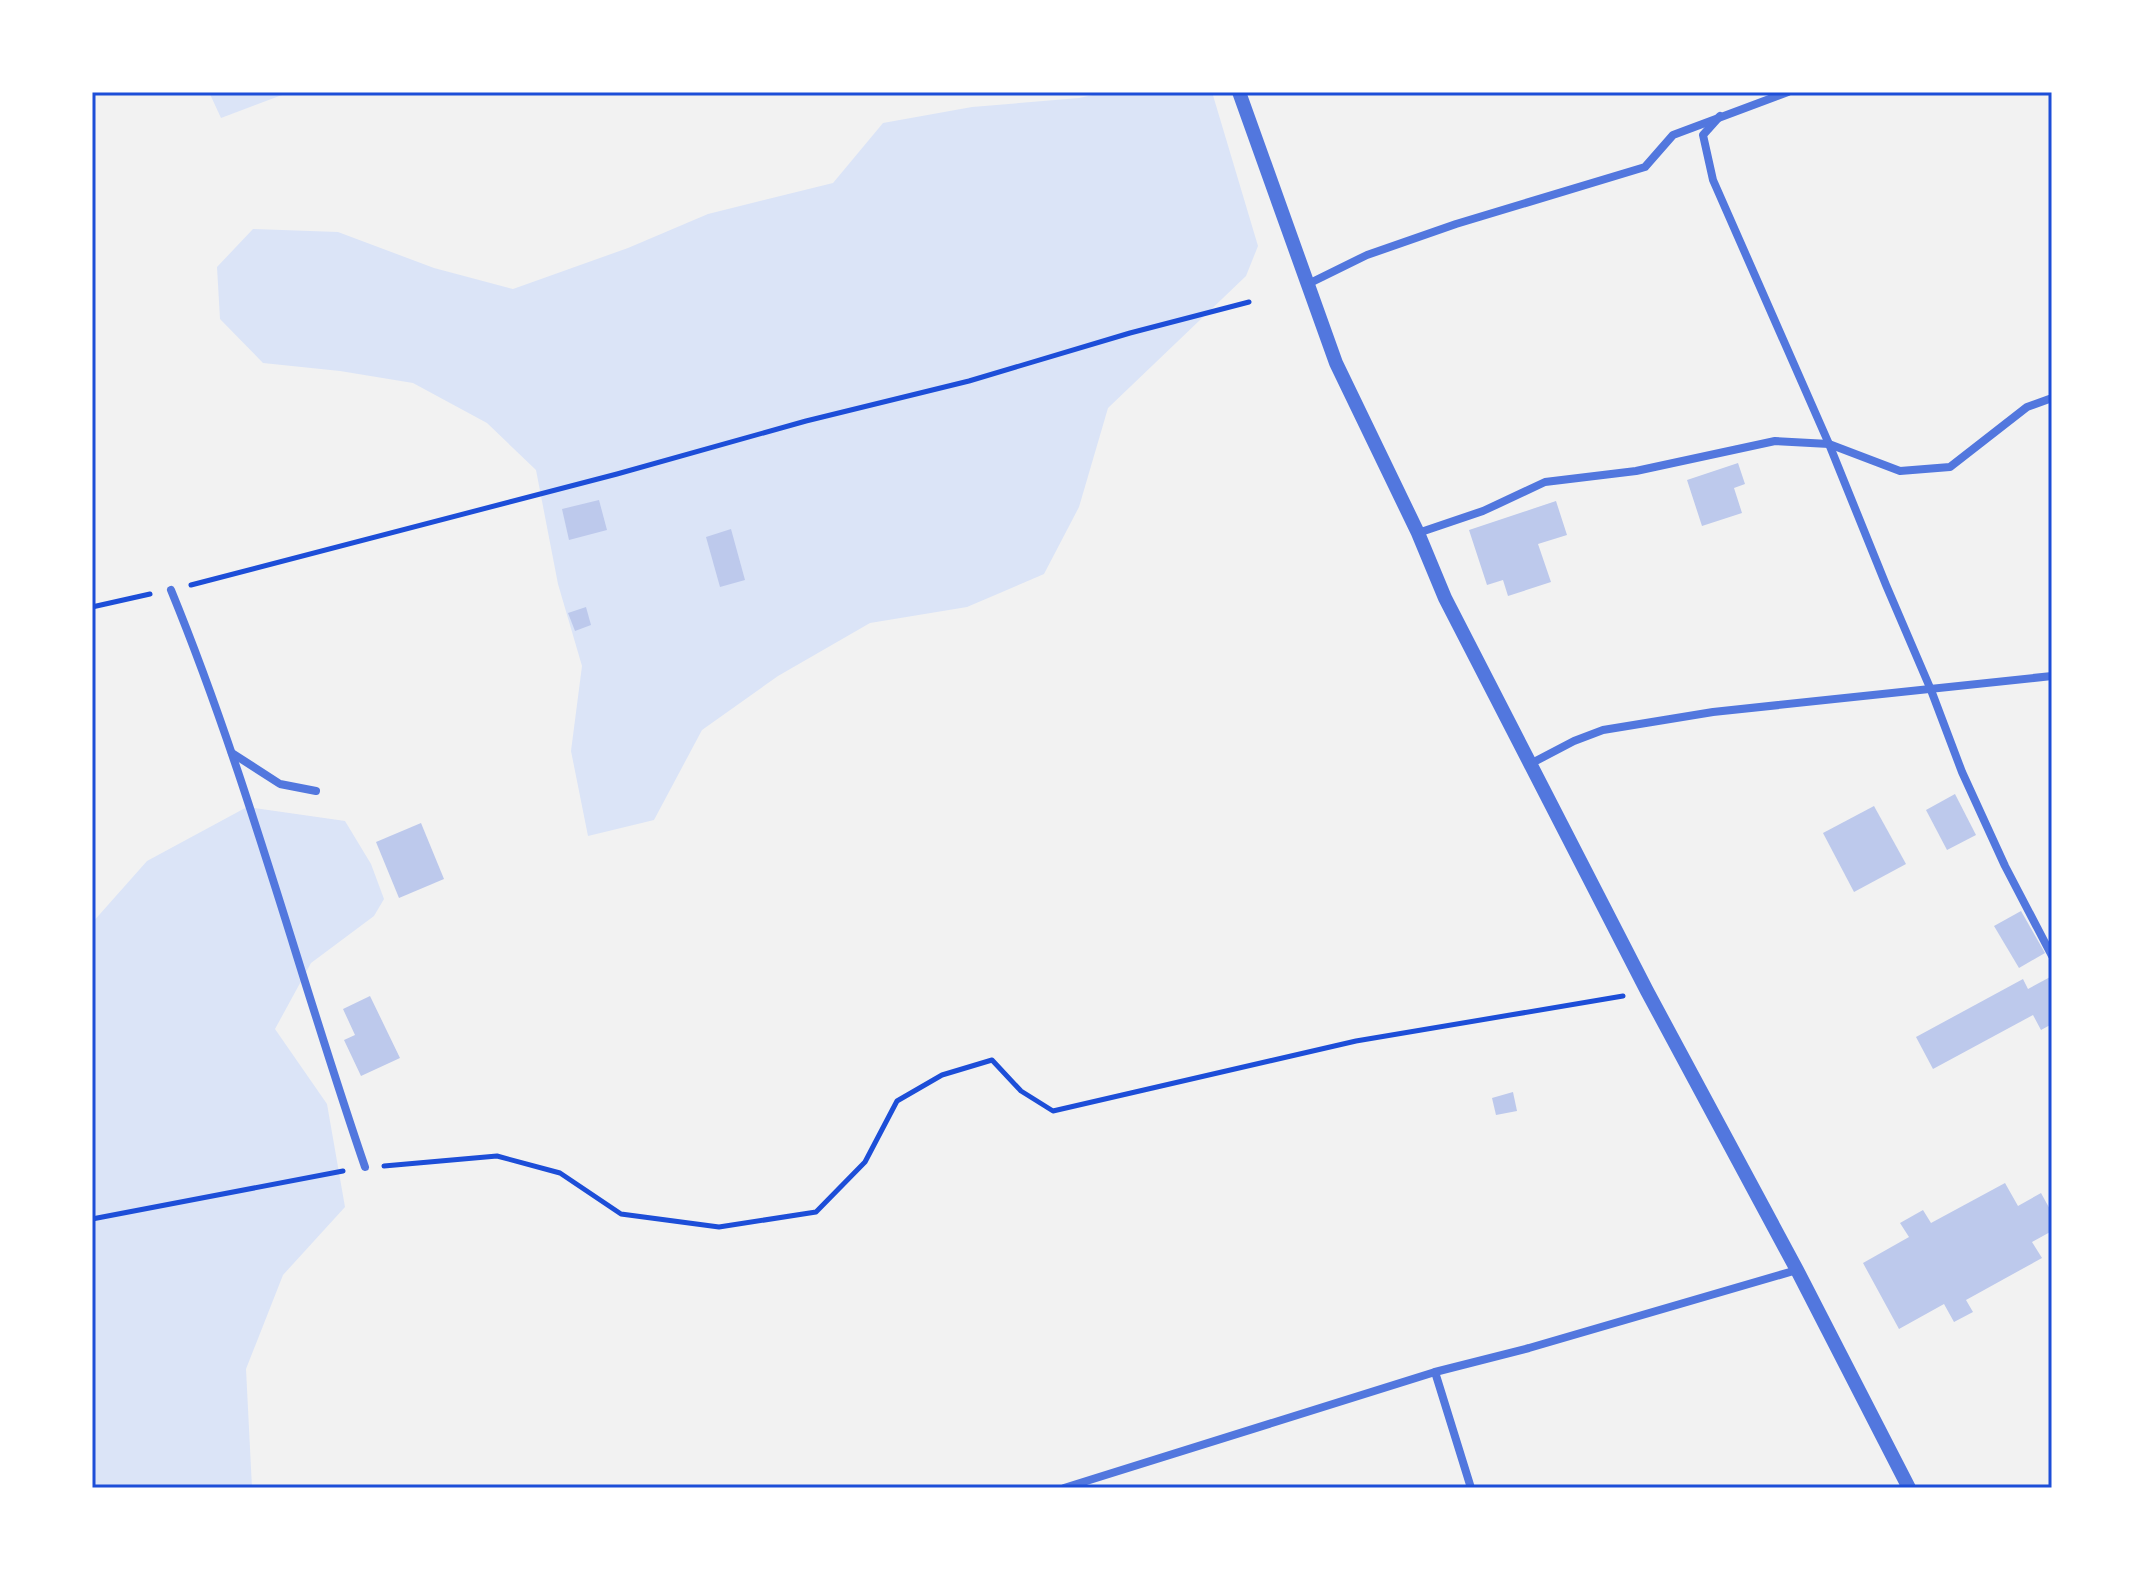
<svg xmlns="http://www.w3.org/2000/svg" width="2144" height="1580" font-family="'Archivo Narrow',sans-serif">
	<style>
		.green { fill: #dbe4f7 }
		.building { fill: #bdc9ec }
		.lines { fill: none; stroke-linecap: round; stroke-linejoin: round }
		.path { stroke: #1d4ed8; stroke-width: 5 }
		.minor { stroke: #5277de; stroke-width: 8 }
		.tertiary { stroke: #5277de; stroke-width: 14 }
		.neatline { fill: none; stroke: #1d4ed8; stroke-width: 3 }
	</style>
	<rect width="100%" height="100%" fill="#f2f2f2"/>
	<g class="green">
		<polygon points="209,92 290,92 221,118"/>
		<polygon points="1107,92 1212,92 1258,246 1246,276 1108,408 1079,507 1044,574 967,607 870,623 778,676 702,730 654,820 588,836 571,751 582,666 558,584 536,470 487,423 413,383 340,371 263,363 220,319 217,267 253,229 338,232 434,268 513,289 628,248 708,214 833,183 883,123 972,107 1079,98"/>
		<polygon points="247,807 345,821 371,864 384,899 374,916 311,963 275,1029 327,1104 345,1207 283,1275 246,1369 252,1488 92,1488 92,923 147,861"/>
	</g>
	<g class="building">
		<polygon points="1738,463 1745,484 1734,488 1742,513 1702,526 1687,480"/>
		<polygon points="599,500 607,530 569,540 562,509"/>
		<polygon points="1556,501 1567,535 1538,544 1551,582 1508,596 1503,580 1487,585 1469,530"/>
		<polygon points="731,529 745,580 720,587 706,537"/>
		<polygon points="586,607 591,625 575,631 568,613"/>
		<polygon points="1955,794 1976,835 1947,850 1926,810"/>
		<polygon points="1874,806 1906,864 1854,892 1823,833"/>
		<polygon points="421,823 444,879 399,898 376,842"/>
		<polygon points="2021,911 2045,953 2019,968 1994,926"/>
		<polygon points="2052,976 2052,1024 2041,1030 2033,1015 1933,1069 1916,1037 2023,979 2028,989"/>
		<polygon points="370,996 400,1058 361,1076 344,1040 355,1035 343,1009"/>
		<polygon points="1513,1092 1517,1111 1496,1115 1492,1098"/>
		<polygon points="2005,1183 2018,1206 2041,1193 2052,1213 2052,1231 2032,1242 2042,1258 1966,1300 1973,1312 1954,1322 1944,1304 1899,1329 1863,1263 1909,1237 1900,1223 1923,1210 1931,1223"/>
	</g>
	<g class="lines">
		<g class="path">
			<polyline points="191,585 617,474 806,421 969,381 1130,333 1249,302"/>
			<polyline points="92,607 150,594"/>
			<polyline points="384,1166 497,1156 560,1173 621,1214 719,1227 816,1212 865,1162 897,1101 942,1075 992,1060 1021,1091 1053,1111 1356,1041 1623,996"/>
			<polyline points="92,1219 343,1171"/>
		</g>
		<g class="minor">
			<polyline points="1720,116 1703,135 1713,180 1829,444 1886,585 1931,690 1962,772 2005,866 2052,956"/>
			<polyline points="1308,284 1367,255 1456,224 1645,167 1673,135 1788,92"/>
			<polyline points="1418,533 1483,511 1545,482 1636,471 1775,441 1829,444 1900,471 1950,467 2027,407 2052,398"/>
			<path d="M171,590C248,778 299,975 365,1167"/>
			<polyline points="232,753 280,784 316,791"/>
			<polyline points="1530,764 1574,741 1603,730 1713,712 2052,676"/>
			<polyline points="1435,1372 1471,1488"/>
			<polyline points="1064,1488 1435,1372 1529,1348 1797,1270"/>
		</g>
		<polyline class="tertiary" points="1239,92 1336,363 1418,533 1445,598 1647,991 1797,1270 1909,1488"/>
	</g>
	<rect width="2144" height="1580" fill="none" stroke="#ffffff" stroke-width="188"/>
	<rect x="94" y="94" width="1956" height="1392" class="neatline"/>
</svg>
